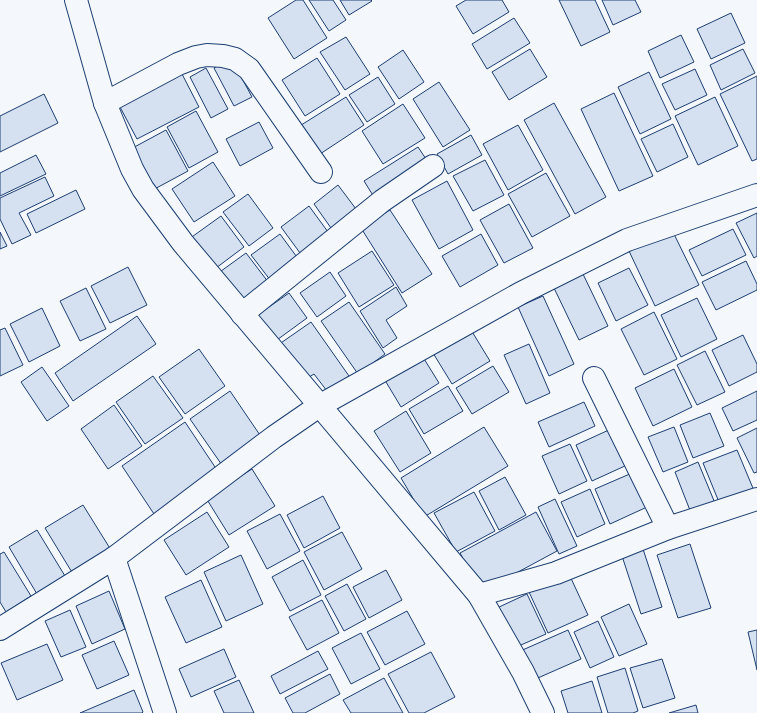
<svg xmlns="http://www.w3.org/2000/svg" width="757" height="713" font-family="'Exo 2',sans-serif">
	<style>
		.building { fill: #d5e0f0; stroke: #1d3f73 }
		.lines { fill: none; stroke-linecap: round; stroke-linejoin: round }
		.street-casing { stroke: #1d3f73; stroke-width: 24 }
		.secondary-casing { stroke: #1d3f73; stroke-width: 24 }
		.street { stroke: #f4f7fb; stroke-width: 22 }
		.secondary { stroke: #f4f7fb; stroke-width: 22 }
	</style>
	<rect width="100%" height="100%" fill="#f4f7fb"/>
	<g class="building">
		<polygon points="296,0 303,0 327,38 294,59 268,18"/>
		<polygon points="309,0 333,0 346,20 329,31"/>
		<polygon points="340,0 371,0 372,1 349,15"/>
		<polygon points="466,0 502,0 509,12 473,34 456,6"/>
		<polygon points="559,0 595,0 610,32 581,46"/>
		<polygon points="602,0 635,0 641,12 613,25"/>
		<polygon points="731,13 745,43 711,59 697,29"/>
		<polygon points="514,18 530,43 487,69 472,44"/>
		<polygon points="681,35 694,62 660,78 648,51"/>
		<polygon points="346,37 370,74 345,90 320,52"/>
		<polygon points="530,49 547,77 509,100 492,72"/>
		<polygon points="743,49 755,73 721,90 710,65"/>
		<polygon points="403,50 424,82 399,99 378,67"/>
		<polygon points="231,58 252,97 234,106 214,68"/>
		<polygon points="317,58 340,94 305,116 282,80"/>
		<polygon points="206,68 228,109 211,118 190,77"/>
		<polygon points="695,69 707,95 675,110 662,84"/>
		<polygon points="649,72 671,119 640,134 618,87"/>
		<polygon points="182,74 199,107 137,139 120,107"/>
		<polygon points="757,76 757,159 752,161 720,94"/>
		<polygon points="378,77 395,104 367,122 349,95"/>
		<polygon points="439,82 470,130 443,147 413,99"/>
		<polygon points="614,93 653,176 619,191 581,109"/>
		<polygon points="44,94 58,123 0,152 0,116"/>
		<polygon points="346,97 364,125 317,156 298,127"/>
		<polygon points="715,97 738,146 698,165 675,116"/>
		<polygon points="554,103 606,197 575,214 524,120"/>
		<polygon points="403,104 425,138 383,164 362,131"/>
		<polygon points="196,111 218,152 189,168 167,127"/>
		<polygon points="259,122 273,148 240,166 226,139"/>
		<polygon points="673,124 688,157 657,172 641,139"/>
		<polygon points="518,125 543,170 508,190 483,144"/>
		<polygon points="166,130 188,171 149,192 127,151"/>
		<polygon points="471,135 482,155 448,174 437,154"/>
		<polygon points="418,147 428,162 374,197 364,181"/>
		<polygon points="36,155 46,174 0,196 0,173"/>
		<polygon points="485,160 504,195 473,211 453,176"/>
		<polygon points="213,162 235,196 194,222 172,189"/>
		<polygon points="546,173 570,216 532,237 508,194"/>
		<polygon points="45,177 54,196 19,213 31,235 12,244 0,219 0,198"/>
		<polygon points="447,181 473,230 439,249 412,200"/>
		<polygon points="338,185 356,209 331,228 314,204"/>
		<polygon points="76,190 85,209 36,233 27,214"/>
		<polygon points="248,194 273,228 249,246 223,212"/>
		<polygon points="509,204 533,248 504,263 480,220"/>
		<polygon points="309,206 331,236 303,257 281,227"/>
		<polygon points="390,210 432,274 402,293 361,228"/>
		<polygon points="757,213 757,256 754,258 736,223"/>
		<polygon points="221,216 244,247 212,271 189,239"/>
		<polygon points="733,229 746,255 702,276 689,250"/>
		<polygon points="672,230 699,285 655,306 629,251"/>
		<polygon points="0,232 7,246 0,249"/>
		<polygon points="280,234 302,264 274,285 251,255"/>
		<polygon points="481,234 498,265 460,287 442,256"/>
		<polygon points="372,251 394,285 359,307 338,273"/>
		<polygon points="246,253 272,287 243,308 217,274"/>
		<polygon points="746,261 757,284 757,290 716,310 702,282"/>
		<polygon points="128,267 147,305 110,323 91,286"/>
		<polygon points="629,268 648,305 616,321 598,283"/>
		<polygon points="330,272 346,296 317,317 300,293"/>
		<polygon points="583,274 608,326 579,340 554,288"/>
		<polygon points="396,287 407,306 386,320 397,338 383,348 360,311"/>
		<polygon points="86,288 106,329 80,341 60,301"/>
		<polygon points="289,293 307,318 270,345 252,319"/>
		<polygon points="543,296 574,364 549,376 518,307"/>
		<polygon points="697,298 717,339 681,357 661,315"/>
		<polygon points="349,302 385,354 358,374 321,321"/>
		<polygon points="42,308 60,346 29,362 10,324"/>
		<polygon points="654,312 677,359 644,375 621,329"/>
		<polygon points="137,316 156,344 73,401 55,373"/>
		<polygon points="311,322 349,376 327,391 314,374 303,381 278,345"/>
		<polygon points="5,328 23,365 0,376 0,330"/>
		<polygon points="471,330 490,361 452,384 433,353"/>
		<polygon points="743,335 757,364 757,372 729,386 712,350"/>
		<polygon points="529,344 550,393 526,404 504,355"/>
		<polygon points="199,349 225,386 185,414 159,377"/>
		<polygon points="705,351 725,392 697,405 677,365"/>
		<polygon points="421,354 439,383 401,407 383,377"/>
		<polygon points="493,366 509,392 472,414 456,388"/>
		<polygon points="42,367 69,406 47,421 21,382"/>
		<polygon points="674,369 692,407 653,426 635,388"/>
		<polygon points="153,376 183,418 145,444 116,402"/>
		<polygon points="448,386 463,411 424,434 409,409"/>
		<polygon points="230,391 264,441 224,468 190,419"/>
		<polygon points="757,391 757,420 733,431 722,408"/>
		<polygon points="584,402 595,426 549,447 538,422"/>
		<polygon points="114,405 142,446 108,469 81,429"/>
		<polygon points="406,411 431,453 400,472 374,431"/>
		<polygon points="710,413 724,446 693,458 680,425"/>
		<polygon points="185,422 217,470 154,514 122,466"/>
		<polygon points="484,427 508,466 424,517 401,478"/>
		<polygon points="674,427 688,462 663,472 648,437"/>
		<polygon points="757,428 757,472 754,473 737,438"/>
		<polygon points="611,429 627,465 592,481 576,445"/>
		<polygon points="570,444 587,481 559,494 542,456"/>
		<polygon points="737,450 755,493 721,507 703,463"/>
		<polygon points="698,462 717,508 693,518 675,472"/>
		<polygon points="252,469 275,506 229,535 206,498"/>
		<polygon points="632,473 647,507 610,524 595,489"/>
		<polygon points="505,477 526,515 499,530 479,491"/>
		<polygon points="590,489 605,524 577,537 561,502"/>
		<polygon points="474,492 495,531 456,552 434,513"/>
		<polygon points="323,496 340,528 304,548 287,515"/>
		<polygon points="555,499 577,546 559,554 538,507"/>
		<polygon points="83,505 111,550 73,574 45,528"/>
		<polygon points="207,512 229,547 186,575 164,540"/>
		<polygon points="536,512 557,551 481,592 460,553"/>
		<polygon points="280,514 300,551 267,569 247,531"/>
		<polygon points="37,530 65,576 37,594 9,547"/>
		<polygon points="342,532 362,569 324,590 304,552"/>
		<polygon points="690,544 711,608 678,618 657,555"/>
		<polygon points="643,549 662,607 641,614 622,556"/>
		<polygon points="4,552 31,596 6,612 0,602 0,554"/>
		<polygon points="241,555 263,604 226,621 204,572"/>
		<polygon points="303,560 321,595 290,611 272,577"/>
		<polygon points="386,570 402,600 369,618 353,587"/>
		<polygon points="569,574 588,615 548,633 529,592"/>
		<polygon points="201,580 222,627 186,643 165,597"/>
		<polygon points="347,584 366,619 344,631 325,596"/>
		<polygon points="109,591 125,629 92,644 76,606"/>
		<polygon points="527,594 546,634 514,648 497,608"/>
		<polygon points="322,600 339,633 307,650 289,617"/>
		<polygon points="629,604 647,644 619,656 601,617"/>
		<polygon points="70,610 86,647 61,657 45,621"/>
		<polygon points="407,611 425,644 385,665 367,632"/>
		<polygon points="598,621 614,657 590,668 574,632"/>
		<polygon points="568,630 581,659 531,681 518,652"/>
		<polygon points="757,630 757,670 748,632"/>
		<polygon points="361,633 380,669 351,684 332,648"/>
		<polygon points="114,641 129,675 97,689 82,655"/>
		<polygon points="47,644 63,680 17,700 1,663"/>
		<polygon points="224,649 236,677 191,697 179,669"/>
		<polygon points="318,651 328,669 280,694 271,676"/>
		<polygon points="431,652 455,697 424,713 409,713 388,674"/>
		<polygon points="662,659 675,698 643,708 630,668"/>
		<polygon points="625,668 638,711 633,713 608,713 597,677"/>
		<polygon points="330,674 340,694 305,713 293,713 285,698"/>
		<polygon points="384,678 403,713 351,713 343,700"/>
		<polygon points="239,680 254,713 224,713 214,691"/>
		<polygon points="592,681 602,713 568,713 561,691"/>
		<polygon points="134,690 143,712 142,713 80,713"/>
		<polygon points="696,705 698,713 669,713"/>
	</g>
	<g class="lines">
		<defs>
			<g id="street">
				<polyline points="105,103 178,64 196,57 207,55 223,56 235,59 249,69 321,172"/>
				<polyline points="242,314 382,201 433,166"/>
				<polyline points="594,378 668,528"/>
				<polyline points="114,558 165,713"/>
				<polyline points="479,595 556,573 668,528 757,499"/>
				<polyline points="0,629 114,558 274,437 319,406 521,293 627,240 757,195"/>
			</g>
			<polyline id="secondary" points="76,0 105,103 132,169 143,189 183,243 479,595 523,672 543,713"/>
		</defs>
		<use href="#street" class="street-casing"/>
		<use href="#secondary" class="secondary-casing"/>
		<use href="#street" class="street"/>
		<use href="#secondary" class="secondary"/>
	</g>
</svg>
